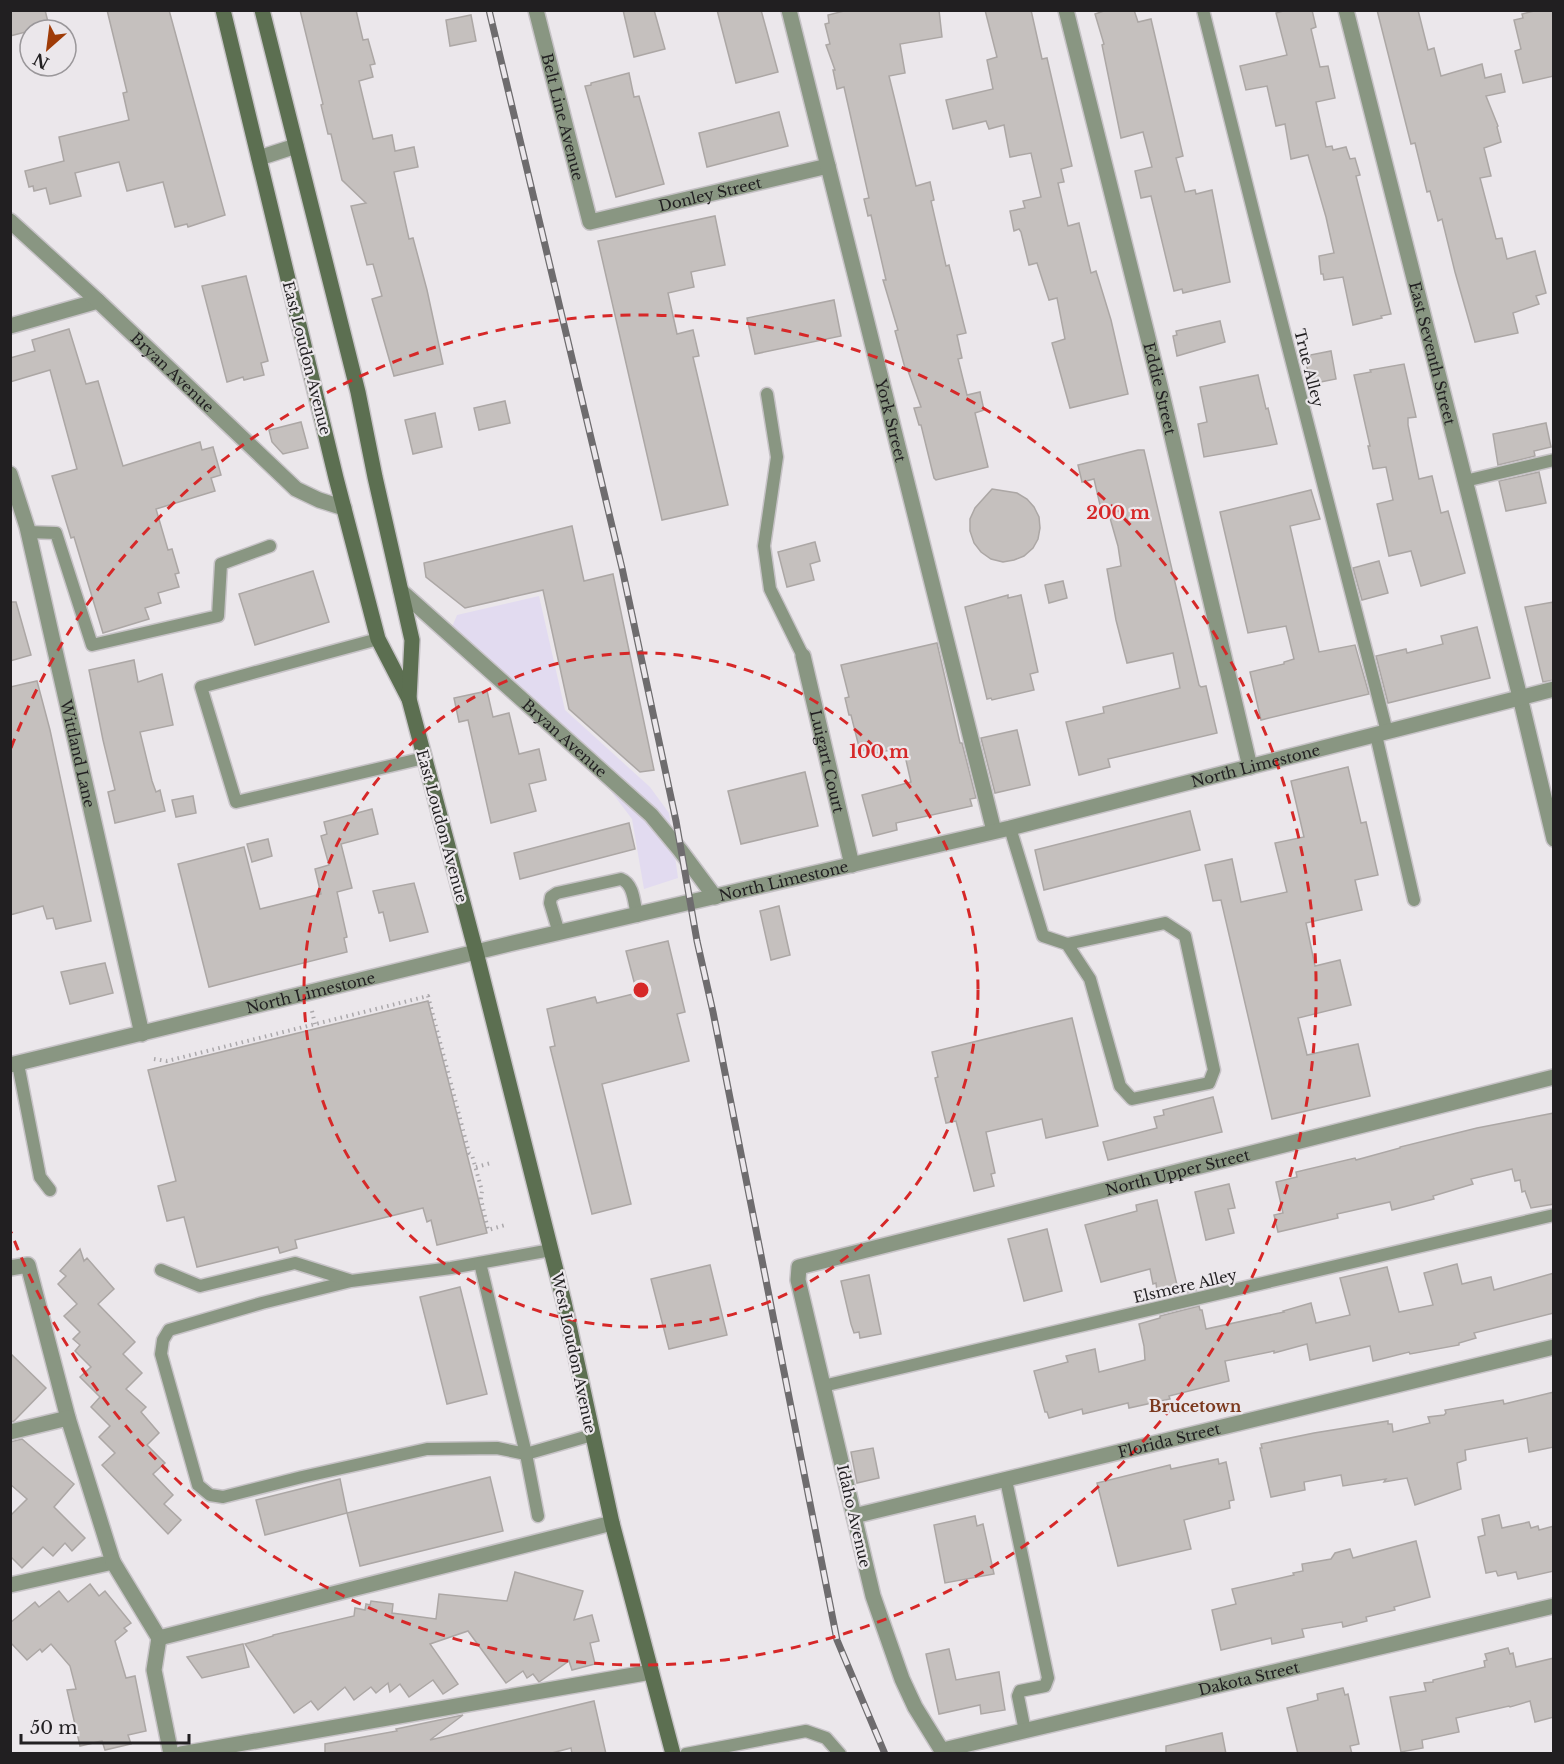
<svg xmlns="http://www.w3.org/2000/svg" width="1564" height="1764" font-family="'Libre Baskerville',serif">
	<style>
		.commercial { fill: #e2dbf0 }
		.building { fill: #c5c0be; stroke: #aca7a5; stroke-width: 1.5 }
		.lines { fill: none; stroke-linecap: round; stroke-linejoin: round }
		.service-casing { stroke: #c7c3c7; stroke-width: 15 }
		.minor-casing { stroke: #c7c3c7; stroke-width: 18 }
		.tertiary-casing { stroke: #c7c3c7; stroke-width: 18 }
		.secondary-casing { stroke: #c7c3c7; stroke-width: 18 }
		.path { stroke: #aba8ab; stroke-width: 4; stroke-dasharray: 1.5 4.5; stroke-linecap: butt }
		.service { stroke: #899682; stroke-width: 12 }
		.minor { stroke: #899682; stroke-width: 15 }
		.tertiary { stroke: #899682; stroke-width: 15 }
		.secondary { stroke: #5c6f51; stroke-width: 15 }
		.rail-casing { stroke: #6e6c6e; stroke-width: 7 }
		.rail { stroke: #ebe7eb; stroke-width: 4.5; stroke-dasharray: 14; stroke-linecap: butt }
		.ring { fill: none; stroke: #d62828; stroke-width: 3; stroke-dasharray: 10 8 }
		.labels { text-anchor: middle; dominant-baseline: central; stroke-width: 4.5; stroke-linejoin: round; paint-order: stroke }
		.street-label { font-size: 15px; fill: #211f21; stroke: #ebe7eb }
		.neighbourhood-label { font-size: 16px; font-weight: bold; fill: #7b391e; stroke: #ebe7eb }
		.centre { fill: #d62828; stroke: #ebe7eb; stroke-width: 3 }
		.ring-label { font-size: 18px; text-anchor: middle; font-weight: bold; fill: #d62828; stroke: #ebe7eb; stroke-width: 4.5; stroke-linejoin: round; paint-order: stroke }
	</style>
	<rect width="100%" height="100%" fill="#ebe7eb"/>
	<polygon class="commercial" points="539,596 565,710 650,787 669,813 678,878 644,889 632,819 607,786 447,639 457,615"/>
	<g class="building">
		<polygon points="10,10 45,10 49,26 10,36"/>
		<polygon points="107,10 169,10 225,215 188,227 187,224 175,227 163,182 127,191 119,162 75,173 81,196 50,204 46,188 34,191 33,186 29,187 25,171 64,161 59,137 129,120 123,93 127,92"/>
		<polygon points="300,10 356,10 363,40 368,39 375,64 370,65 373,77 359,81 373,139 392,135 395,151 414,147 418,167 394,172 409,239 413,238 427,290 443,364 394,376 372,299 382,296 373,264 367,265 351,206 366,203 342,180 331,134 328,134 321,105 323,104"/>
		<polygon points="623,10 654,10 665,49 634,57"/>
		<polygon points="717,10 761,10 778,72 736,83"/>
		<polygon points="848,10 939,10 942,37 900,44 905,73 889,76 916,186 930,182 934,200 931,201 946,266 949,265 966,333 957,335 962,358 958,359 967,395 980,392 984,410 975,413 988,467 936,480 934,478 921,425 919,425 914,408 921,407 907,368 905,368 895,331 898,330 883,280 886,280 871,215 868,216 864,199 869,198 844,87 837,89 833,70 835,70 826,45 830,44 825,24 829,23 828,15"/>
		<polygon points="985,10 1031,10 1042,59 1047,58 1072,166 1061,169 1064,182 1058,183 1068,226 1079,223 1091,273 1096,271 1111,320 1128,394 1070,408 1052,343 1065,339 1057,298 1049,300 1037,263 1029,265 1021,232 1019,229 1014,231 1010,211 1025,208 1023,201 1041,197 1031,153 1010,157 1004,125 989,129 986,121 953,129 946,100 993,89 987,60 997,57"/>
		<polygon points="1107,10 1134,10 1138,22 1151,19 1183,156 1176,158 1185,192 1195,190 1196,194 1212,190 1230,282 1183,293 1182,289 1174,291 1151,196 1141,198 1135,171 1152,167 1143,132 1121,138 1102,45 1104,44 1095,14"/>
		<polygon points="1287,10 1312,10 1316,27 1311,29 1320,67 1328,66 1335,98 1316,102 1326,147 1332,146 1333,150 1346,147 1350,159 1355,158 1360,175 1356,176 1391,314 1381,316 1382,318 1353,325 1343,277 1324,280 1323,274 1321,274 1319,256 1334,253 1326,217 1308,155 1291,159 1285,124 1276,126 1267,86 1246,90 1240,66 1287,55 1276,13"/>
		<polygon points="1377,10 1418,10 1428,50 1434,48 1441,76 1482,64 1485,78 1501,74 1505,92 1486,96 1498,126 1497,127 1501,142 1484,148 1491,176 1480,178 1496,239 1502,238 1507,259 1535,251 1546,293 1536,296 1539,304 1513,313 1518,333 1475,342 1455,272 1442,219 1438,221 1430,191 1427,192 1415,143 1411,144"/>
		<polygon points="1538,10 1554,10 1554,76 1523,83 1515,51 1521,49 1514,20 1523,18 1522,14"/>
		<polygon points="471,15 476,41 450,46 446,20"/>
		<polygon points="629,73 634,97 639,96 664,184 616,197 585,86 591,85 591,83"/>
		<polygon points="779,112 788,146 707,167 699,133"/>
		<polygon points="715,216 725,265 691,272 694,287 668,293 677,334 693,330 699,356 693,357 728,505 662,520 598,241"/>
		<polygon points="246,276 268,361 261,363 264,375 244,380 243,377 227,382 202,286"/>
		<polygon points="834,300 841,336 755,354 747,318"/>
		<polygon points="1220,321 1225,342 1177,356 1173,336 1177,335 1176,331"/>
		<polygon points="69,329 86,384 98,381 123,466 200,442 202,450 213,447 221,475 211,478 215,491 156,509 168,550 172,549 179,573 175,574 179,587 158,593 161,603 145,608 149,619 103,633 74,537 71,538 52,476 77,469 50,370 10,382 10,358 35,351 32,340"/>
		<polygon points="1331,351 1336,379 1310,384 1305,356"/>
		<polygon points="1404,364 1416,417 1408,418 1408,425 1419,479 1432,476 1441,513 1448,511 1465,573 1421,586 1411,551 1389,556 1377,504 1393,500 1386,467 1373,469 1368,446 1370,446 1354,375 1371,372 1370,370"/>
		<polygon points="1258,375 1266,409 1268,408 1277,444 1204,457 1198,424 1207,422 1200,387"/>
		<polygon points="505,401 510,423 479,430 474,408"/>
		<polygon points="435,413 442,447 413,454 405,420"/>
		<polygon points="301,422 308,448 283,454 272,442 269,430"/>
		<polygon points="1546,423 1551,447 1534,451 1535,456 1498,465 1493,434"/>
		<polygon points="1138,450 1144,450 1199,685 1201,687 1206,686 1217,733 1108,759 1110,767 1079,775 1066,722 1104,713 1103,707 1180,688 1173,653 1127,663 1116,620 1107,569 1121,566 1118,546 1106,504 1100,505 1094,479 1082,482 1078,465"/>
		<polygon points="1539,472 1546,503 1506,511 1499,481"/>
		<polygon points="992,489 1017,493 1027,499 1034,507 1039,517 1040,528 1038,539 1033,548 1024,556 1014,560 1003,562 991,559 981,552 974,543 970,531 970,519 975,508"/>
		<polygon points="1311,490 1320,519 1290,526 1319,652 1355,645 1369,694 1261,720 1250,672 1284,664 1284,662 1294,659 1286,626 1248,633 1220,512"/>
		<polygon points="572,526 584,581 613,574 654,770 640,772 569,709 543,590 465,608 426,577 424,563"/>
		<polygon points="815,542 820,561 810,564 814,580 787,587 778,552"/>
		<polygon points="1379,561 1388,593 1362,600 1353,568"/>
		<polygon points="313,571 329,622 255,645 239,594"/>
		<polygon points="1063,581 1067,598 1049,603 1045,585"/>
		<polygon points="1008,595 1008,598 1021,595 1038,672 1030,674 1034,690 992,700 991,698 987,699 965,607"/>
		<polygon points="10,602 16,602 31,655 10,661"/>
		<polygon points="1554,602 1554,680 1543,682 1525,607"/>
		<polygon points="1477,627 1490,678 1388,703 1376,656 1406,649 1407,653 1443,644 1441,636"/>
		<polygon points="937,643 960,743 962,743 976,798 970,799 972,806 896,823 897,830 873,836 862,795 911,782 903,747 868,755 867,750 860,751 851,715 849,715 845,698 849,697 841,665"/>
		<polygon points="134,660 138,682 162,674 173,725 140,732 152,781 156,792 160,790 165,811 115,823 108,792 115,790 103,740 89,670"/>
		<polygon points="37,681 50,730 91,921 56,929 53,918 47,919 43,906 10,915 10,687"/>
		<polygon points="487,691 493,717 509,713 519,754 539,749 546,780 529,784 536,811 491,823 468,720 459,722 454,698"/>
		<polygon points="1017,730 1030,785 995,793 981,738"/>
		<polygon points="1348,767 1361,823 1366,822 1378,875 1355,880 1362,910 1306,923 1315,966 1340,960 1351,1005 1298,1018 1307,1055 1358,1044 1370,1096 1272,1119 1221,900 1213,901 1205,865 1232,859 1241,902 1287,892 1275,843 1304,837 1291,781"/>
		<polygon points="805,772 818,826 741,844 728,791"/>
		<polygon points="193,796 196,813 176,817 172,800"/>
		<polygon points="372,809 378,834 341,844 352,888 337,892 347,937 344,938 347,952 209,987 178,864 244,847 260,909 321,894 315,869 329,865 321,836 327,834 324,822"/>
		<polygon points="1190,811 1200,850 1044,890 1035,850"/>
		<polygon points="629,823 635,849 520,879 514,853"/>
		<polygon points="268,839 272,856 252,862 247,844"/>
		<polygon points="414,883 428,932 390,941 383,912 379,913 373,891"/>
		<polygon points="779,906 790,955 771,960 760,911"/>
		<polygon points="668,941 685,1012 677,1014 689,1061 602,1084 631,1204 592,1214 550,1047 555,1046 547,1009 595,997 597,1003 637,993 626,951"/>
		<polygon points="105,963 113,993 70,1004 61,972"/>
		<polygon points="428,1001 487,1233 437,1245 431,1220 427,1222 423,1208 295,1240 297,1248 280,1253 278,1247 197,1267 184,1217 167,1221 158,1186 176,1181 148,1070"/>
		<polygon points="1072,1018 1098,1126 1046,1138 1042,1119 986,1132 995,1173 991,1174 994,1186 974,1191 956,1121 946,1123 935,1078 938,1077 932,1052"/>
		<polygon points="1213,1097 1222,1132 1108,1160 1103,1142 1157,1128 1154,1117 1164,1115 1163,1110"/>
		<polygon points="1554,1113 1554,1204 1531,1208 1525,1191 1522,1192 1520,1180 1515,1181 1512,1169 1471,1179 1473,1184 1433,1196 1434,1199 1392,1210 1390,1202 1337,1214 1338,1218 1278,1232 1274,1215 1283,1213 1276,1182 1297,1177 1296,1172 1355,1158 1356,1160 1400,1148 1400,1147 1477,1128"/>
		<polygon points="1229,1184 1235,1208 1228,1209 1234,1233 1206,1240 1195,1192"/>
		<polygon points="1157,1200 1177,1285 1193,1281 1196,1290 1158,1299 1156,1283 1153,1284 1150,1269 1101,1282 1085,1225 1137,1211 1136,1205"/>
		<polygon points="1047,1229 1062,1291 1024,1301 1008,1239"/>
		<polygon points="80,1249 84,1261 87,1258 114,1289 98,1304 135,1342 123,1354 142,1373 126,1389 146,1407 141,1412 159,1433 147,1445 165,1463 153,1474 173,1495 164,1504 181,1520 168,1534 102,1465 115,1453 99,1437 110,1426 91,1407 100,1397 80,1377 91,1367 75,1351 80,1345 73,1339 80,1332 64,1316 77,1304 58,1284 66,1276 60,1271"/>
		<polygon points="1457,1264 1462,1284 1491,1277 1494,1290 1554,1273 1554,1313 1474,1333 1476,1338 1459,1343 1459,1345 1410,1354 1409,1352 1373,1361 1370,1346 1310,1360 1307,1344 1274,1353 1274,1351 1225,1361 1229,1381 1169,1396 1170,1399 1129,1408 1128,1403 1083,1414 1082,1409 1049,1418 1047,1412 1045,1412 1034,1371 1068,1362 1066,1356 1095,1349 1099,1372 1145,1360 1144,1346 1139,1324 1160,1318 1160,1316 1199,1306 1200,1310 1202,1310 1206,1329 1284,1312 1283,1311 1311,1303 1316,1323 1350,1315 1340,1278 1387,1267 1399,1312 1433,1305 1424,1273"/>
		<polygon points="710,1265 727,1335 669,1349 651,1279"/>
		<polygon points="869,1275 881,1334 860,1338 859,1332 854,1333 851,1324 841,1281"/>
		<polygon points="460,1287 487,1394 447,1404 420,1297"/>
		<polygon points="10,1353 46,1388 14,1421 10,1422"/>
		<polygon points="1554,1392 1554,1447 1529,1452 1527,1438 1465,1450 1466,1460 1457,1463 1461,1489 1415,1505 1407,1478 1384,1482 1386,1479 1343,1486 1341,1475 1304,1482 1305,1490 1271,1497 1260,1448 1262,1448 1261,1444 1314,1433 1388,1421 1388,1424 1392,1424 1393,1432 1430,1423 1428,1417 1444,1415 1446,1413 1445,1410 1503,1400 1504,1404"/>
		<polygon points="22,1439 74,1484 54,1507 85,1538 72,1551 65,1543 53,1556 43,1547 22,1568 10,1556 10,1516 27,1499 10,1484 10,1442"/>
		<polygon points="873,1448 879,1478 857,1483 851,1452"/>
		<polygon points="1218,1459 1219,1464 1226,1462 1234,1500 1229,1501 1230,1508 1184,1520 1191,1549 1118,1566 1097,1483 1170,1465 1171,1469"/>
		<polygon points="490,1477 503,1531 360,1566 347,1513"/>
		<polygon points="340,1479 347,1513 265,1535 256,1500"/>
		<polygon points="1499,1515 1502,1528 1529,1522 1531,1528 1538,1526 1539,1530 1554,1526 1554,1571 1518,1579 1516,1572 1498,1576 1496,1571 1486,1573 1478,1537 1485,1535 1482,1519"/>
		<polygon points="975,1516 977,1526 983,1524 994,1574 945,1583 934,1525"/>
		<polygon points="1416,1541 1430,1597 1394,1607 1395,1610 1366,1617 1367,1621 1343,1627 1342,1622 1302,1629 1304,1637 1272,1644 1271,1638 1221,1650 1212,1610 1236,1604 1232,1589 1294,1575 1293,1573 1303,1571 1302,1564 1331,1559 1335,1553 1350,1549 1353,1558"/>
		<polygon points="515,1572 583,1591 574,1620 592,1615 599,1641 590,1643 595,1664 572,1670 569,1661 539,1682 533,1674 527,1678 523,1671 506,1683 468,1631 430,1644 458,1684 443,1694 433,1680 409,1697 400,1684 390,1692 388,1683 376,1693 371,1687 354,1700 345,1687 318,1710 311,1701 294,1713 245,1644 273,1636 273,1635 354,1616 355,1608 365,1610 366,1604 370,1605 371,1601 393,1604 392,1613 436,1619 439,1594 507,1601"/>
		<polygon points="90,1584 99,1596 105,1591 131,1623 124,1628 127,1631 115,1641 126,1678 135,1676 146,1731 128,1735 131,1744 105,1750 102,1741 80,1746 67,1690 76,1689 70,1666 51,1644 42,1652 40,1649 27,1660 10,1642 10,1623 35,1602 39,1607 59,1591 68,1602"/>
		<polygon points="243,1644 249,1667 202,1678 187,1657"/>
		<polygon points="1508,1648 1510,1654 1513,1653 1516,1667 1554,1658 1554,1717 1535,1722 1530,1701 1510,1707 1509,1706 1456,1718 1459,1732 1422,1740 1423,1748 1401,1752 1390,1697 1426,1691 1424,1683 1433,1682 1433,1680 1485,1667 1484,1661 1487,1660 1485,1654"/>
		<polygon points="949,1649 956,1680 999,1672 1005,1710 981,1714 980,1705 939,1714 926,1654"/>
		<polygon points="1343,1688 1345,1695 1348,1694 1359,1744 1350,1746 1352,1754 1298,1754 1287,1708 1318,1700 1317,1694"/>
		<polygon points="594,1701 606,1754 572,1754 571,1748 548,1754 325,1754 325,1744 397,1731 396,1729 463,1715 430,1740"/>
		<polygon points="1222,1733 1226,1754 1166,1754 1166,1746"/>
	</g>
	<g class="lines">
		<defs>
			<g id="service">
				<polyline points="1203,10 1259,234 1387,732"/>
				<polyline points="767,394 777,457 764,546 770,589 803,656"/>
				<polyline points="1465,481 1554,460"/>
				<polyline points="28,532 56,533 92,645 218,616 221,564 270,546"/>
				<polyline points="378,639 201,687 236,802 424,758"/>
				<polyline points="1376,735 1414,900"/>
				<polyline points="1010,828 1043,936 1067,944 1090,979 1120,1086 1132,1099 1209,1083 1214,1070 1185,936 1165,923 1067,944"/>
				<path d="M559,933L550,903L551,897L557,893L621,879C634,884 634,903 637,916"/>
				<polyline points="18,1064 40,1177 50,1190"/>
				<polyline points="551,1250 451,1268 351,1281 262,1303 169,1330 163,1340 161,1354 198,1485 210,1495 223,1497 302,1477 427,1449 497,1448 526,1454 592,1435"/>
				<polyline points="480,1263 526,1454 538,1516"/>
				<polyline points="161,1270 200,1286 295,1263 349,1280"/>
				<polyline points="823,1386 1554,1215"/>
				<polyline points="1006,1480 1048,1678 1045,1686 1020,1691 1018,1696 1025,1731"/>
				<polyline points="686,1754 806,1731 826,1738 840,1754"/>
			</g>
			<g id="minor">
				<path id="s1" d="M536,10L590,222L828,166"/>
				<path id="s2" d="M789,10L994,831"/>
				<path id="s3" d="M1066,10L1161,390L1250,767"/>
				<polyline points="259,158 296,146"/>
				<polyline points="10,326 98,301"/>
				<path id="s4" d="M10,474L27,527L142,1034"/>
				<path id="s5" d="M803,656L852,865"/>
				<polyline points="10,1268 28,1265 68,1418 113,1562 10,1585"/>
				<polyline points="10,1432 68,1418"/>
				<path id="s6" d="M854,1516L1554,1347"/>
				<polyline points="113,1562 159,1638 154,1670 171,1754"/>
				<polyline points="159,1638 612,1523"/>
				<path id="s7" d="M943,1750L1554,1606"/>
				<polyline points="181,1754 651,1672"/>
				<path id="s8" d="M944,1754L915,1707L902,1679L873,1596L798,1280L799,1267L1554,1077"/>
			</g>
			<g id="tertiary">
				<path id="s9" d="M1346,10L1520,697L1554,839"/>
				<path id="s10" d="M10,221L98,301L296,489L319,500L344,508"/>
				<path id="s11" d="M401,591L651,815L680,850L715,897"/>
				<path id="s12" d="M10,1065L509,944L1010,828L1554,689"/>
			</g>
			<g id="secondary">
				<polyline points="223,10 336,478 378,639 409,699 476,952 564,1302 612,1523 673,1754"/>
				<polyline points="262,10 358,392 375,477 412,640 409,699"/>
			</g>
		</defs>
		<use href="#service" class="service-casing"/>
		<use href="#minor" class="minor-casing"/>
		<use href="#tertiary" class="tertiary-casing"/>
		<use href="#secondary" class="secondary-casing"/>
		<g class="path">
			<polyline points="312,1011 315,1024"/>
			<polyline points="154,1059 167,1061 428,996 469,1153 472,1155 482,1191 481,1199 488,1230 505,1225"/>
			<polyline points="476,1167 491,1163"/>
		</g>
		<use href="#service" class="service"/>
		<use href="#minor" class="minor"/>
		<use href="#tertiary" class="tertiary"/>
		<use href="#secondary" class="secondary"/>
		<defs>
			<polyline id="rail" points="489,10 622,568 676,821 697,941 713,1012 837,1640 885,1754"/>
		</defs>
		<use href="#rail" class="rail-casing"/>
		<use href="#rail" class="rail"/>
	</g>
	<g class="ring">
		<circle cx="641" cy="990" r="337"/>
		<path d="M11 748A675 675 0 1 1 11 1232"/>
	</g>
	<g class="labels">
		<g class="street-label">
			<text stroke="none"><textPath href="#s1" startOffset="110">Belt Line Avenue</textPath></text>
			<text stroke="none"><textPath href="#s1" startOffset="342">Donley Street</textPath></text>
			<text stroke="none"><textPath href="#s9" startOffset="354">East Seventh Street</textPath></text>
			<text transform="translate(307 358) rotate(76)">East Loudon Avenue</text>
			<text transform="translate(1309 368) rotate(76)">True Alley</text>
			<text stroke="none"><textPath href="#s10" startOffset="222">Bryan Avenue</textPath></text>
			<text stroke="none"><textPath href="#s3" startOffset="390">Eddie Street</textPath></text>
			<text stroke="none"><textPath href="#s2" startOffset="423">York Street</textPath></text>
			<text stroke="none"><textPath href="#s11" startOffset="220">Bryan Avenue</textPath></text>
			<text stroke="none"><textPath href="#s4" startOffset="288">Wittland Lane</textPath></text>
			<text stroke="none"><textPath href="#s5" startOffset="108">Luigart Court</textPath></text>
			<text stroke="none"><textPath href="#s12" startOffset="1281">North Limestone</textPath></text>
			<text transform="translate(442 826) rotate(75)">East Loudon Avenue</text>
			<text stroke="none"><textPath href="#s12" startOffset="795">North Limestone</textPath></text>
			<text stroke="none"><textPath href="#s12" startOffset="309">North Limestone</textPath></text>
			<text stroke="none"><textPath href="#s8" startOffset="902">North Upper Street</textPath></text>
			<text transform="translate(1185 1286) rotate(-13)">Elsmere Alley</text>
			<text transform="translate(574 1353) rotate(78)">West Loudon Avenue</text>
			<text stroke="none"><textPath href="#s6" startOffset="324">Florida Street</textPath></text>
			<text transform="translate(854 1516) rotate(77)">Idaho Avenue</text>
			<text stroke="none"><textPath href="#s7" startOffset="314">Dakota Street</textPath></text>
		</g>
		<g class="neighbourhood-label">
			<text x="1195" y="1406">Brucetown</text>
		</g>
	</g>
	<circle cx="641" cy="990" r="9" class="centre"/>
	<g class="ring-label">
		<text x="1118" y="519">200 m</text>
		<text x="879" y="758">100 m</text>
	</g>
	<rect width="1564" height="1764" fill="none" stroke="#211f21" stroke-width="24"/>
	<g transform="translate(48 48) rotate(208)"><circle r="28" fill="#ebe7eb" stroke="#9a979a" stroke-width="1.5"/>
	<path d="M0-4.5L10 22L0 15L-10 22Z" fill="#9f3b07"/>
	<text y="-9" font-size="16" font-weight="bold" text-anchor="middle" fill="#211f21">N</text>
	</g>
	<path d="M21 1734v9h168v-9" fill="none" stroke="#211f21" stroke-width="3"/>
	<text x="30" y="1734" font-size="18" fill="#211f21" stroke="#ebe7eb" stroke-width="4.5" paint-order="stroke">50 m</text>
</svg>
